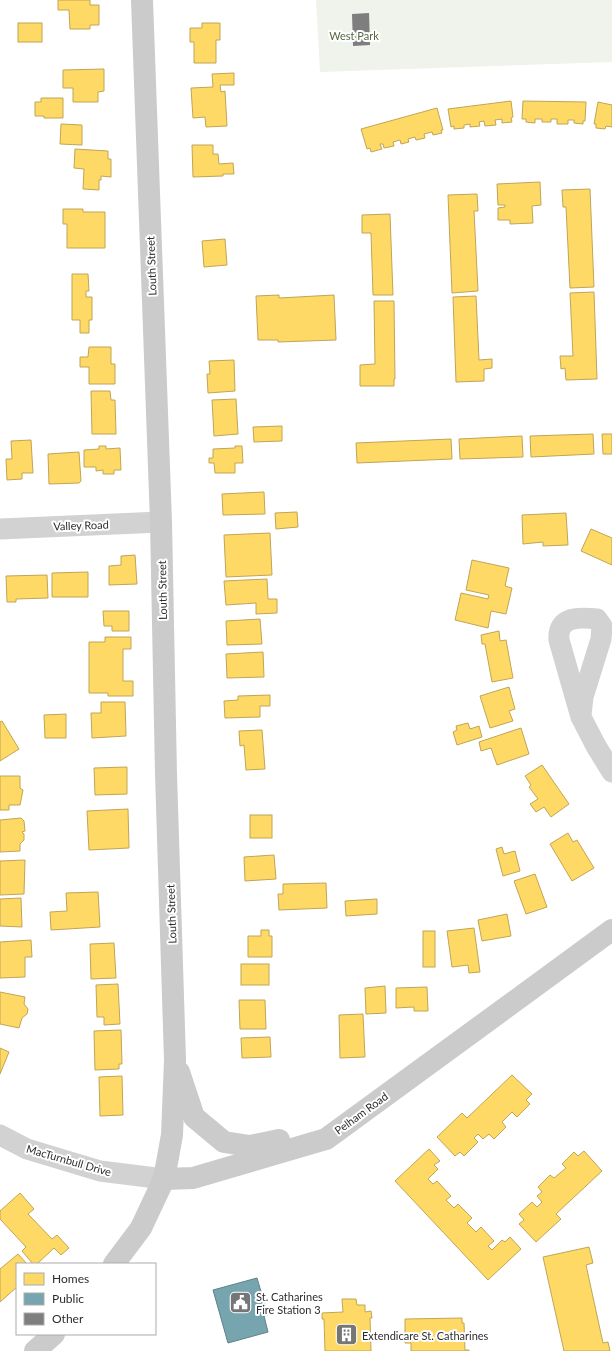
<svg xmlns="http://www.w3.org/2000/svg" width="612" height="1351" font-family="Lato,sans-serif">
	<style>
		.green { fill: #f0f3eb }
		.homes { fill: #ffd966; stroke: #c0a555 }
		.public { fill: #76a5af; stroke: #608188 }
		.building { fill: #7e7e7e }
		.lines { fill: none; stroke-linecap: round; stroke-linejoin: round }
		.street { stroke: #d2d2d2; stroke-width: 21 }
		.secondary { stroke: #cbcbcb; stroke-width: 22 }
		.labels { text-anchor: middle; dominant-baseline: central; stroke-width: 4; stroke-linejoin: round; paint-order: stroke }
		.park-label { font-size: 11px; fill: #53673d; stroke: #fff }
		.street-label { font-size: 11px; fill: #2d2d2d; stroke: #fff }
		.poi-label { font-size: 11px; fill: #2d2d2d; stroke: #fff; text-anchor: start }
	</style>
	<rect width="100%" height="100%" fill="#fff"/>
	<polygon class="green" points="316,0 612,0 612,62 320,72"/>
	<g class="homes">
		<polygon points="58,0 90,0 90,5 99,5 99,25 90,25 90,29 70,29 69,10 58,10"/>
		<rect x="18" y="23" width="24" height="19"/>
		<polygon points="202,23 220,23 220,40 216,40 216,63 194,63 194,42 190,42 190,28 202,28"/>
		<polygon points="104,69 104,91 98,92 98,102 73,102 73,88 63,88 63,70"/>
		<polygon points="234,73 234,85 220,85 221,92 225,91 227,126 206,127 205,117 193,118 191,88 213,87 212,74"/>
		<polygon points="41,98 63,98 63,118 44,118 44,116 35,116 35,102 41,102"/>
		<polygon points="511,101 513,117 511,118 512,122 502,123 502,119 495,120 496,125 485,126 484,121 479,122 480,126 470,127 470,124 464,125 464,128 454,129 454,126 451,127 448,109"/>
		<polygon points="523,101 586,102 585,121 583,121 583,124 574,123 574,120 568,120 568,124 557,124 557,119 551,119 551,122 542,122 542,119 535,119 535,123 526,122 526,119 522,119"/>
		<polygon points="598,102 612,105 612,127 606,126 605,129 596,128 596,124 594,124"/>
		<polygon points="437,108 443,130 441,130 442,133 433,135 432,132 424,134 425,138 416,140 415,137 408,139 409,142 401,144 400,140 393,142 394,146 384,148 383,144 380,144 382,149 371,152 370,148 367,149 361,129"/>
		<polygon points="61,124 82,125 82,145 60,144"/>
		<polygon points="192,145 213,145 213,154 218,154 219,164 233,163 234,174 223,174 223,176 193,177"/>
		<polygon points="75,149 108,151 108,159 111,159 111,177 101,176 101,180 99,180 99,190 83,189 84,169 74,168"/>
		<polygon points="540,182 541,205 532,206 533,223 510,224 510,220 498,220 498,208 505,207 505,205 498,205 497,184"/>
		<polygon points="590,189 594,287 570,288 566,207 563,207 562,190"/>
		<polygon points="477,194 478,211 474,211 478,291 452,293 448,195"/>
		<polygon points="63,209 83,209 83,212 105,212 105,248 67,248 67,224 63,224"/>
		<polygon points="390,214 393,295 373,295 371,233 362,233 362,215"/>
		<polygon points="225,239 227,265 204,267 202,241"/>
		<polygon points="72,274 88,274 89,291 86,291 86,297 92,297 92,320 89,320 89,333 80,333 80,320 72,320"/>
		<polygon points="594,292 597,379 566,380 565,368 561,369 560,356 573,356 570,293"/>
		<polygon points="279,295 279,298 334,295 336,340 278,342 278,340 258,340 256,296"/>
		<polygon points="476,296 479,360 492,359 492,368 484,369 484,381 456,382 453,297"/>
		<polygon points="374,301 394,301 395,379 394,379 394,386 360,386 360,365 375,364"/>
		<polygon points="89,347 111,347 111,364 115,364 115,384 89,384 89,367 80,367 80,357 88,357"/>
		<polygon points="234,360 235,391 208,393 207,374 210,374 209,361"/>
		<polygon points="91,391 110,391 111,400 115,400 116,434 92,434"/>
		<polygon points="236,399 238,434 214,436 212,400"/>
		<polygon points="282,426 282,441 254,442 253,427"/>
		<polygon points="593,434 594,454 531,457 530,436"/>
		<polygon points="602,434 612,434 612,454 603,454"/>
		<polygon points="522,436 523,457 460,459 459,439"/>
		<polygon points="451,439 452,459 357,463 356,443"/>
		<polygon points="31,440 33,473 22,473 22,479 7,480 6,459 12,459 11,441"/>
		<polygon points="99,446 106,446 106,449 120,448 121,470 114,470 114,474 103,474 103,470 96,471 96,467 84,467 84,450 99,449"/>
		<polygon points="235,446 242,446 243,463 235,463 235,473 215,473 214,463 209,463 209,458 213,458 213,449 235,448"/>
		<polygon points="79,452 81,481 79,483 49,484 48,454"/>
		<polygon points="264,492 265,514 223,515 222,494"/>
		<polygon points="297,512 298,527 276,529 275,513"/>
		<polygon points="566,513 568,545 543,546 543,542 523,544 522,515"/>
		<polygon points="591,529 612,538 612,565 581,551"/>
		<polygon points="270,533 272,575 226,577 224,535"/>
		<polygon points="135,555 137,584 109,585 109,566 121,565 121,556"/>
		<polygon points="472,560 509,568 505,586 512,588 506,614 491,611 488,628 455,620 461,593 488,599 489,595 466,590"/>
		<polygon points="88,572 88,597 52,597 52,573"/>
		<polygon points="47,575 48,598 16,599 16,602 7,602 6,576"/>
		<polygon points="267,579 268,599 277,599 277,613 256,614 256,603 226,605 224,581"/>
		<polygon points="103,611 129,611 129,631 112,631 112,626 104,626"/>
		<polygon points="260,619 262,644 227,645 226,621"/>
		<polygon points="499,631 500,641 506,640 513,678 492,682 485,644 482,644 481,635"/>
		<polygon points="105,637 131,637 131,649 123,649 123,681 133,681 133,696 108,696 108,693 89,693 89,642 105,642"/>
		<polygon points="263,652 264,677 227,678 226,654"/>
		<polygon points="509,687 515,709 509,711 513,721 490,728 480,696"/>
		<polygon points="270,695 270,706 260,706 260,717 225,718 224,701 238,700 238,696"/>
		<polygon points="101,702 125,702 126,736 92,738 91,713 101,713"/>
		<polygon points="66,714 66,738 45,738 44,715"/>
		<polygon points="2,721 19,749 0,761 0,722"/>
		<polygon points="468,723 470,729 479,726 482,737 457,745 453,732 457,730 456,726"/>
		<polygon points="521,728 529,754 497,765 491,748 481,751 479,742"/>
		<polygon points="262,730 265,769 246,770 244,745 240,746 239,731"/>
		<polygon points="542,765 569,804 551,817 544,807 536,812 530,804 538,799 529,787 531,785 525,776"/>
		<polygon points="127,767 127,794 95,795 94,768"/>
		<polygon points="0,776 20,776 20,788 23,790 20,805 9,805 9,810 0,810"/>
		<polygon points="128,809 129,848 89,850 87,811"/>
		<rect x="250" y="815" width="22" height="23"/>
		<polygon points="21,818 24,821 25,831 22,832 24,834 24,840 20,844 20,851 0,852 0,820"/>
		<polygon points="568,833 573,842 577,840 594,868 572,881 550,844"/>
		<polygon points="502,847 504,854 515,851 520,871 503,876 496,849"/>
		<polygon points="274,855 276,879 245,881 244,857"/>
		<polygon points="25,860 24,894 0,895 0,861"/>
		<polygon points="535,874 547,907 526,914 514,881"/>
		<polygon points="326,883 327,908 279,910 278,894 283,894 283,884"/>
		<polygon points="98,892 100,927 51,930 50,912 67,911 66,893"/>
		<polygon points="21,898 22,927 0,926 0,899"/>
		<polygon points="377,899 377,914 346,916 345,901"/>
		<polygon points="507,914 511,936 482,941 478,920"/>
		<polygon points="474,928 480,972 469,973 468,965 452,967 447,931"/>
		<polygon points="261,930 269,930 269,936 272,936 272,957 248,957 248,936 261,936"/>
		<rect x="423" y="931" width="12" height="36"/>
		<polygon points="31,940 32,957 25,957 25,977 0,978 0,942"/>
		<polygon points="114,943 116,978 91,979 90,944"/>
		<rect x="241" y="964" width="28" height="21"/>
		<polygon points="118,984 120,1024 104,1025 104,1017 97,1017 96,985"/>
		<polygon points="385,986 386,1013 366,1014 365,988"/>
		<polygon points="427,987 428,1011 414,1011 414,1007 396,1008 396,988"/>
		<polygon points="0,992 25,997 24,1004 28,1009 27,1014 22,1018 19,1028 0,1024"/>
		<polygon points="239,1000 265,1000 266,1029 240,1029"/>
		<polygon points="363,1014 365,1057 340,1058 339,1015"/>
		<polygon points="121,1030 122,1064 119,1064 119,1069 95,1070 94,1031"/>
		<polygon points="270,1037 271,1057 242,1058 241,1038"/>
		<polygon points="0,1048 9,1052 0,1074"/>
		<polygon points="512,1075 532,1094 526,1100 530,1104 517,1117 512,1112 502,1122 506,1127 494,1139 489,1134 483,1139 478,1134 474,1138 478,1142 464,1156 460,1152 455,1156 437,1137 462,1113 467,1118"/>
		<polygon points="122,1076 123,1115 100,1116 99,1077"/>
		<polygon points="429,1149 440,1161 434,1165 438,1169 428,1179 433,1184 437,1181 451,1196 446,1200 454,1208 458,1204 472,1218 467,1223 476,1232 481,1227 494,1241 488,1246 492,1250 502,1240 505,1242 510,1237 521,1249 488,1280 395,1181"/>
		<polygon points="584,1151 602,1171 556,1214 561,1219 536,1242 519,1224 524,1220 519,1214 532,1202 537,1207 542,1202 537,1196 542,1192 538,1187 550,1175 554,1178 566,1168 562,1164 574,1152 578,1156"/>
		<polygon points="20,1193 34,1209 28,1214 52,1239 57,1235 69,1248 61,1255 54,1248 37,1264 33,1264 22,1251 26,1247 0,1219 0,1211"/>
		<polygon points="589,1247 593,1263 586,1265 603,1343 608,1342 610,1351 564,1351 543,1257"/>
		<polygon points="18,1254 27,1264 17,1264 17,1287 0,1302 0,1269"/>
		<polygon points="342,1299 356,1299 357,1305 365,1305 365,1312 371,1311 372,1318 370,1318 371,1351 325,1351 324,1319 322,1319 322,1313 343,1312"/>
		<polygon points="462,1318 462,1323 464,1323 465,1350 469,1350 469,1351 411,1351 411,1343 405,1343 405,1319"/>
	</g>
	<polygon class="public" points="257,1278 268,1315 264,1316 268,1332 228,1343 213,1290"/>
	<polygon class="building" points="369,13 370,45 353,46 352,14"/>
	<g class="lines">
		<g class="street">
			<polyline points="0,529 161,522"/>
			<path d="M581,715L583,697L601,639L602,626L597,619C579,617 557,616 559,640L581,717L596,746L612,772"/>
			<polyline points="0,1135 27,1149 100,1171 164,1179"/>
		</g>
		<g class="secondary">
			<polyline points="179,1072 194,1117 224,1142 250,1146 279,1140"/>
			<polyline points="164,1179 193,1178 326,1139 612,930"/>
			<polyline points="114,1264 141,1228 164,1179 172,1135 175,1060 166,774 161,522 142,0"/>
			<polyline points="35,1351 54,1334"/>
		</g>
	</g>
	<defs>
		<symbol id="civic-square" viewBox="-11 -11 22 22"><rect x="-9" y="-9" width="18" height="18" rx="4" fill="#767676" stroke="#fff"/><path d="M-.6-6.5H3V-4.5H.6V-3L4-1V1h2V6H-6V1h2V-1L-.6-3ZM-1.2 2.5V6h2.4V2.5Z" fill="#fff"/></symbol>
		<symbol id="building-square" viewBox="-11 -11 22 22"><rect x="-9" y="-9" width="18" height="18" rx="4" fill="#767676" stroke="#fff"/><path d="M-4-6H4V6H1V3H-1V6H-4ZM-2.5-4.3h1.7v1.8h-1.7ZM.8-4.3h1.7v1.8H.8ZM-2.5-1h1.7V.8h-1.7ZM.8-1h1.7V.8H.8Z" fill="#fff"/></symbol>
	</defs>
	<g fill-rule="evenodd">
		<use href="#civic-square" x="228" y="1290" width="25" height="25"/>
		<use href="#building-square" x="334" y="1322" width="25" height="25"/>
	</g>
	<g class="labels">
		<g class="park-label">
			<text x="354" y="35">West Park</text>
		</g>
		<g class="street-label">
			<text transform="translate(151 266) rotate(-92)">Louth Street</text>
			<text transform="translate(81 525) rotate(-2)">Valley Road</text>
			<text transform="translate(162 590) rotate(-91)">Louth Street</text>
			<text transform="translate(171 914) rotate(-92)">Louth Street</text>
			<text transform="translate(361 1113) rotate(-36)">Pelham Road</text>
			<text transform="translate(69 1160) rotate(16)">MacTurnbull Drive</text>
		</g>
		<g class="poi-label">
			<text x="256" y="1296">St. Catharines<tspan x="256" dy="13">Fire Station 3</tspan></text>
			<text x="362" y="1335">Extendicare St. Catharines</text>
		</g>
	</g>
	<rect x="16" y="1263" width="140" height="72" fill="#ffffff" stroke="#ababab"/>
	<rect x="24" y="1273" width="20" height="12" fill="#ffd966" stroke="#ababab"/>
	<text x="52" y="1283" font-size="12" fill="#2d2d2d">Homes</text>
	<rect x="24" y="1293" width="20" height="12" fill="#76a5af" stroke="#ababab"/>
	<text x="52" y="1303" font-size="12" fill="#2d2d2d">Public</text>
	<rect x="24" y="1313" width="20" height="12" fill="#7e7e7e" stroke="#ababab"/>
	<text x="52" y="1323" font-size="12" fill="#2d2d2d">Other</text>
</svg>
